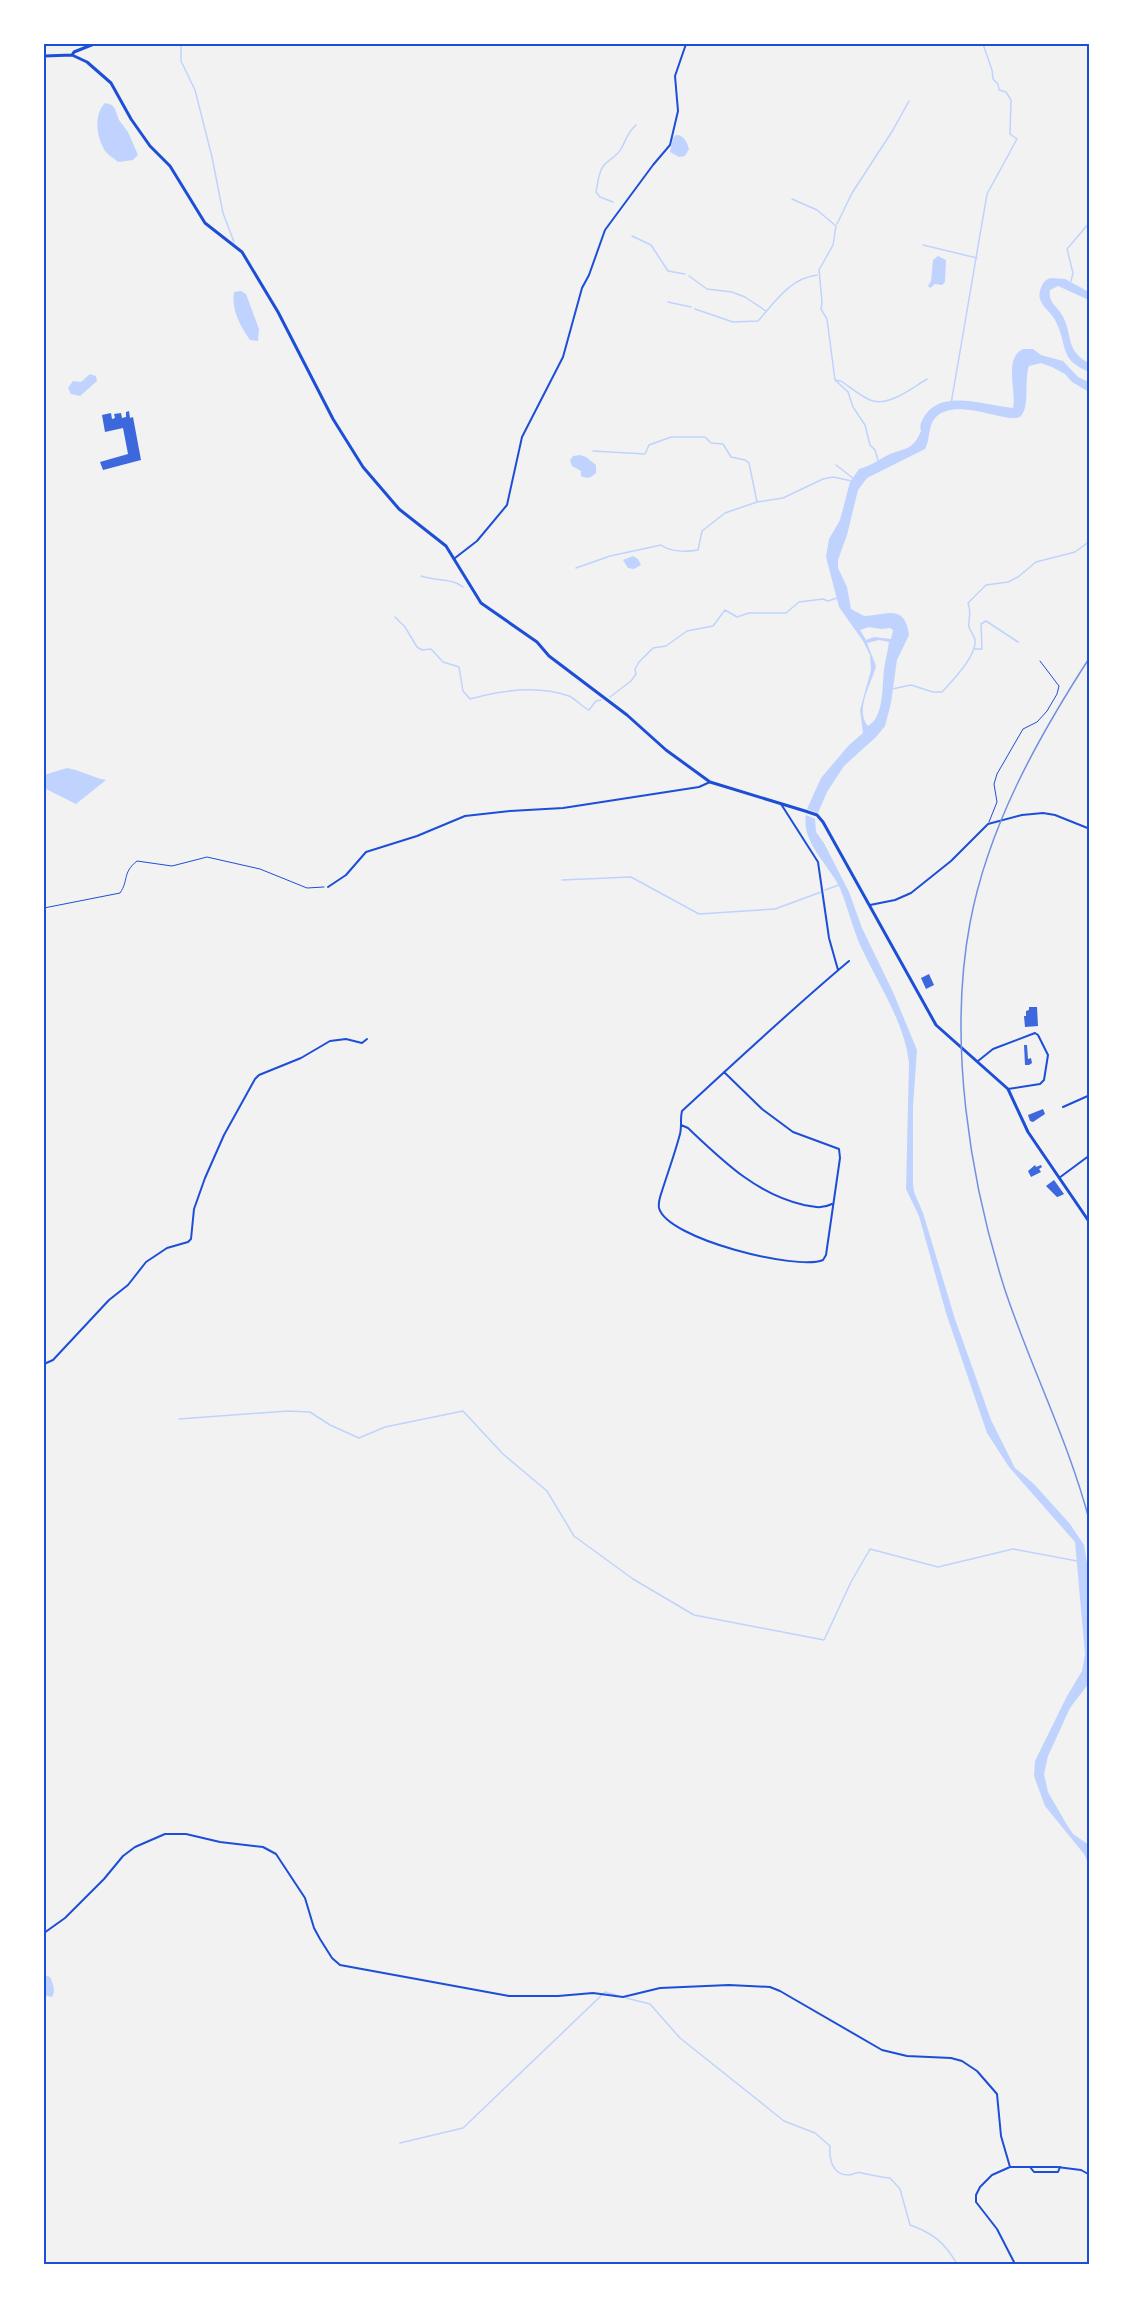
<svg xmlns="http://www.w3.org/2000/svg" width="1133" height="2308" font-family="Quicksand,sans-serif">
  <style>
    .water { fill: #bfd3fe; fill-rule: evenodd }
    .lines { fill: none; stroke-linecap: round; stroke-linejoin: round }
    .stream { stroke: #bfd3fe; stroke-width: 1.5 }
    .building { fill: #3d67dc }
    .path { stroke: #1d4ed8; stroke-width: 1 }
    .service { stroke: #1d4ed8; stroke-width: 1 }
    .minor { stroke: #1d4ed8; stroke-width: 2 }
    .tertiary { stroke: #1d4ed8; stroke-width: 3 }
    .rail { stroke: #7290e2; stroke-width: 1.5 }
    .neatline { fill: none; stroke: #1d4ed8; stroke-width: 2 }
  </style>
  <rect width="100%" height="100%" fill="#f2f2f2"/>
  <path class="water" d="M105 103 112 105 115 109 119 120 128 132 138 155 133 160 118 162C114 158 106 154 104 149 96 135 94 114 105 103Z
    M676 135C684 135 687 142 689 149L685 156 679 157 670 152 673 138Z
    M938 256 946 260 945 282 942 285 935 284 930 288 928 286 931 281 933 260Z
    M1051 278 1065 279 1089 292V300L1058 286 1050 290C1048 303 1056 305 1062 315 1073 334 1065 351 1089 363V372C1059 359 1068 348 1057 324 1052 310 1034 304 1041 288 1043 282 1045 280 1051 278Z
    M241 291 246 294 259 329 258 341 250 340C240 326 231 309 234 292Z
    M1023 349H1033L1041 355 1063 361 1078 377 1089 382V392L1072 382 1065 374 1052 367 1041 363 1029 366C1024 379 1030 407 1021 416 1010 426 956 395 935 418 928 426 930 440 925 449L867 478 858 490 847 535 838 560V568L847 587 851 609 864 616C884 616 905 602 909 635L897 660 891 703 885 726 876 737 844 766 827 792 818 813 807 809 821 778 849 745 863 733 860 710 871 670 870 655 863 641 839 607 826 557 829 539 840 520 850 482 859 469C873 465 878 460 890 454 906 448 913 450 921 431 919 424 922 420 926 414 944 389 987 406 1013 408 1017 392 1003 358 1023 349ZM869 627 881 629 890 628 893 630 891 639 874 637 866 640 860 630ZM879 640 889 642C888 651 885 660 884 670 882 687 884 717 868 726 854 710 872 683 876 666L867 643Z
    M90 374 96 376 97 381 80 396 71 394 68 388 73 381 81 382Z
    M580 455 586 457 596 465V473C591 478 587 479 581 476V471L572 466 570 460 573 456Z
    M633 556 638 559 641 565 634 569 628 568 623 560Z
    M67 768C81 770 93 778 106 780L76 804 44 788V775Z
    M806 815 815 819 816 832 824 843 849 892 862 928 893 992 917 1050 913 1106V1183L914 1192 923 1213 955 1319 991 1420 1015 1468 1034 1484 1070 1524 1084 1545 1090 1583 1089 1683 1070 1708 1048 1756 1044 1774 1048 1792 1067 1825 1073 1834 1089 1845V1865L1084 1854 1045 1806 1034 1776 1035 1761 1066 1698 1082 1671 1085 1654 1075 1542 1009 1467 987 1433 946 1313 919 1216 906 1189 909 1063C904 1019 875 980 858 940 851 923 847 905 840 888 829 865 801 842 806 815Z
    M44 1975 50 1977C53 1984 56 1990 52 1997L44 1995Z"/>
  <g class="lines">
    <path class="stream" d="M181 44V61L195 90 212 157 223 213 234 242
      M792 199 817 210 836 226 833 245 819 270 822 302 821 309 827 319 835 380 848 392 853 407 865 425 870 445 875 450 879 464
      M613 202 600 197 596 192C598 183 598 172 604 165 610 159 617 156 621 149 627 139 626 134 636 125
      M837 224 852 193 893 130 909 101
      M632 236 651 245 668 271 685 274
      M923 245 977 258
      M689 276 707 289 732 292 745 297 766 311
      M1071 281 1073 273 1067 249 1090 222
      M668 302 691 307
      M695 309 733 322 758 321C776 301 789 279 817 275
      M835 380 841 381C850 387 860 396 870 400 888 408 913 387 927 379
      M951 404 987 194 1017 139 1010 134 1011 100 1006 92 999 90 998 84 993 79 992 70 983 44
      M593 451 645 454 649 445 671 437H705L711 443 723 444 731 457 745 460 749 463 757 502
      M836 465 854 479
      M576 568 610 556 661 545C670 552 687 552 698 550L702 531 725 513 757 502 783 498 823 479 833 477 852 481
      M421 576C435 581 452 578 463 587
      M395 617 405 627 417 647 422 650 431 649 443 662 459 667 463 691 470 699C502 690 538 685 569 696 576 699 582 707 589 710L596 701 601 700
      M975 649H982L981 624 986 621 1018 642
      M892 689 911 685 933 692H942C952 681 977 656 975 640 974 635 970 631 969 627 968 618 972 613 968 603L986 585 1008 582 1018 577 1036 562 1075 552 1090 541
      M610 697 631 681 636 674 635 669 639 662 653 648 666 646 687 631 713 626 725 610 737 617 749 613H786L799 602 823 599 828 601 837 598
      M562 880 631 877 699 914 775 909 821 892
      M825 890 839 885
      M179 1419 288 1411 310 1412 330 1425 359 1438 385 1427 463 1411 503 1454 547 1491 574 1536 633 1579 694 1615 824 1640 851 1582 870 1549 938 1567 1013 1549 1077 1561
      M626 1998 650 2004 680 2038 764 2105 784 2121 815 2133 830 2146C829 2158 832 2175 848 2175 853 2175 857 2171 862 2173 871 2175 879 2177 890 2178L900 2189 910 2225C933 2233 945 2243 957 2264
      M400 2143 463 2128 605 1992 616 1995"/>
  </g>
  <path class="building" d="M129 411 130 418 133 417 141 460 103 470 100 462 128 454 123 428 105 432 102 415 111 413 112 419 115 418 114 414 121 413 122 418 126 417V412Z
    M929 974 934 985 926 989 921 978Z
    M1029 1007H1037L1038 1026 1025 1027 1024 1016H1026V1011L1029 1010Z
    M1024 1045H1027L1028 1059 1031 1058 1032 1063 1029 1065H1025Z
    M1043 1109 1045 1114 1033 1122 1030 1121 1028 1115Z
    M1035 1165 1036 1167 1041 1165 1042 1167 1039 1169 1041 1172 1031 1177 1028 1171Z
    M1054 1180 1064 1194 1060 1196 1057 1197 1046 1186Z"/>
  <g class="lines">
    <path class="path" d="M44 908 120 893C129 880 122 873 137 861L172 866 207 857 260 869 307 888 324 887"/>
    <path class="service" d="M989 822 997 802 994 784 997 774 1023 729 1037 722 1047 711 1057 694 1059 686 1040 661"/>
    <path class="minor" d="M455 558 477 541 507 505 522 437 563 357 582 288 589 275 605 230 653 165 670 145 678 111 675 76 686 44
      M781 804 818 862 829 938 838 970
      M328 887 346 875 366 852 417 836 465 816 510 811 563 808 699 787 710 782
      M870 905 895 900 911 893 951 861 988 824 1022 815 1043 813 1055 815 1090 829
      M978 1061 993 1049 1035 1033 1038 1035 1048 1055 1044 1080 1040 1084 1008 1089
      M724 1072 762 1109 793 1132 839 1149 840 1158 826 1255 823 1260C798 1271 667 1239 659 1208 658 1202 660 1197 662 1191 668 1172 675 1153 680 1134 682 1126 680 1119 682 1111 737 1060 792 1009 849 961
      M1063 1107 1090 1095
      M681 1125 688 1128C723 1161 756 1194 804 1205 814 1207 822 1209 832 1204
      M1059 1178 1090 1155
      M44 1364 53 1360 109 1300 128 1285 146 1262 167 1248 188 1242 191 1239 194 1209 205 1178 224 1135 255 1079 259 1075 301 1058 330 1041 346 1039 362 1043 367 1039
      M44 1933 65 1918 104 1879 123 1856 135 1847 165 1834H186L220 1842 263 1847 276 1854 305 1898 314 1928 320 1939 332 1958 340 1965 509 1996H558L593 1993 623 1997 660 1988 729 1985 770 1987 780 1991 882 2050 907 2056 951 2058 962 2061 977 2071 997 2094 1001 2136 1010 2167
      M1030 2167 1034 2172H1058L1060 2167
      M1015 2264 997 2229 976 2202V2195L980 2187 992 2175 1010 2167H1057L1081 2170 1090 2175"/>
    <path class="tertiary" d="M72 55 74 52 94 44
      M44 56 72 55 87 62 111 83 131 119 150 146 170 166 205 223 242 252 278 312 333 419 363 467 399 509 446 546 481 603 537 642 549 656 627 715 666 750 710 782 805 811 817 815 823 822 936 1025 1008 1089 1028 1132 1090 1223"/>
    <path class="rail" d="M1090 657C1037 739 988 827 970 923 948 1040 969 1178 1005 1290 1031 1368 1069 1442 1090 1523"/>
  </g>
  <rect width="1133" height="2308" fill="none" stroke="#ffffff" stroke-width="90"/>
  <rect x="45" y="45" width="1043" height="2218" class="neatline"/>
</svg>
